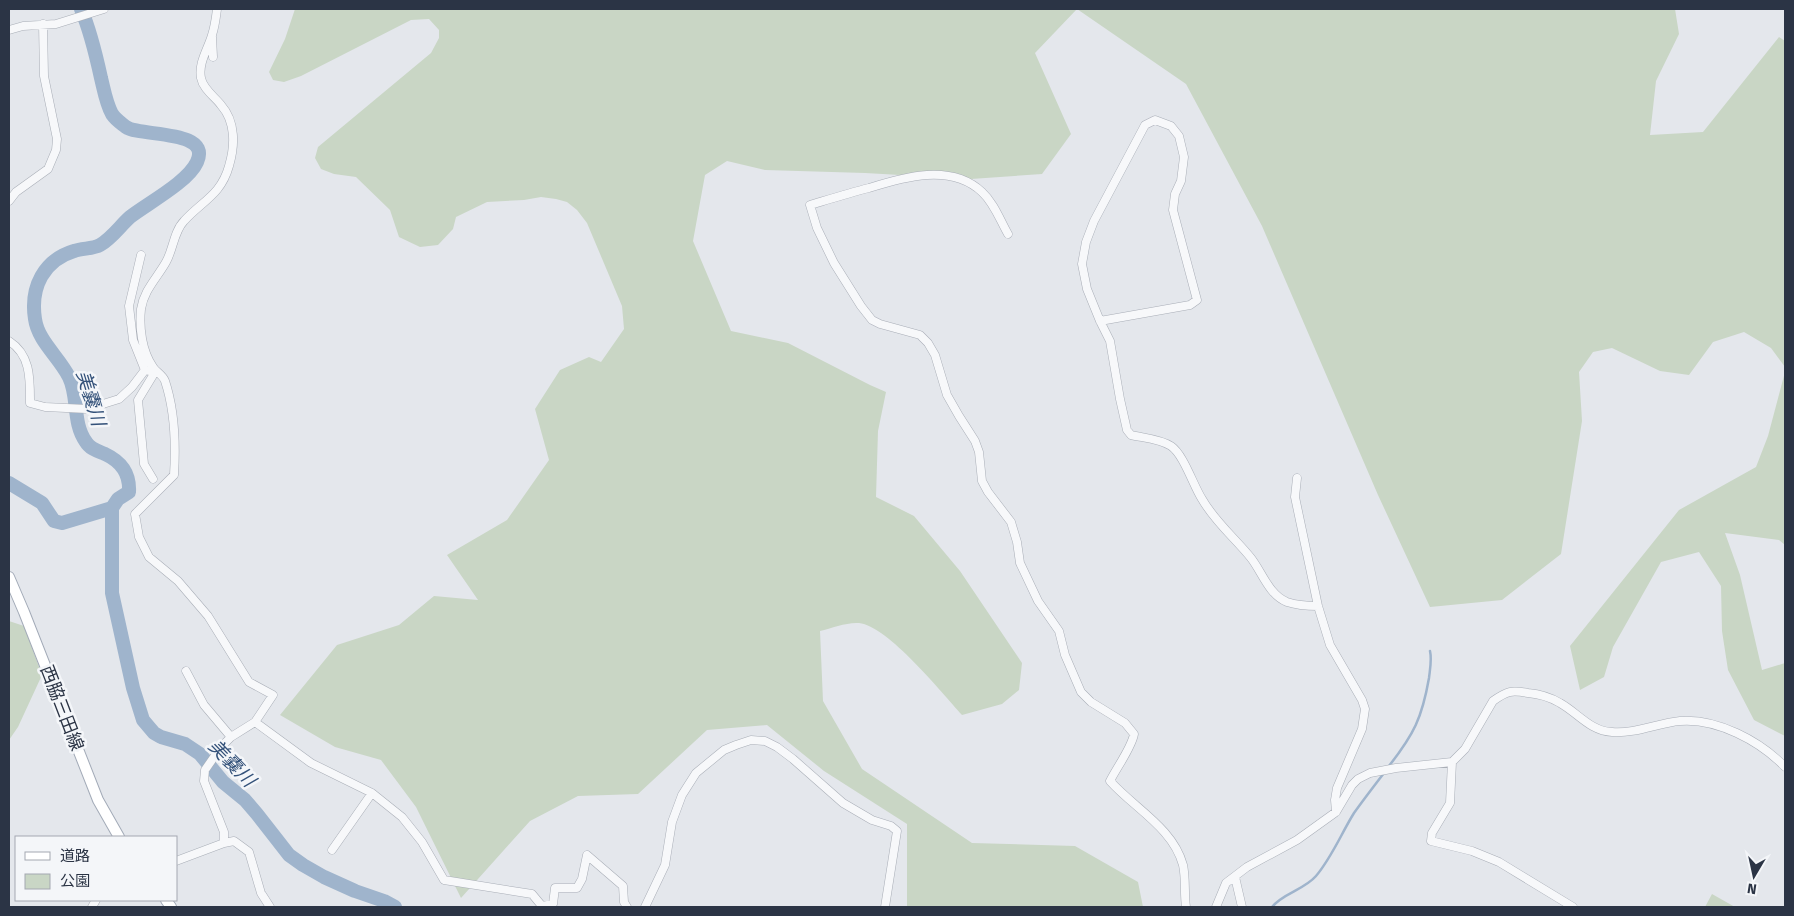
<svg xmlns="http://www.w3.org/2000/svg" width="1794" height="916" font-family="'Fira Sans','Noto Sans JP',sans-serif">
  <style>
    .green { fill: #c9d6c5 }
    .lines { fill: none; stroke-linecap: round; stroke-linejoin: round }
    .stream { stroke: #9fb4cc; stroke-width: 2.5 }
    .river { stroke: #9fb4cc; stroke-width: 14 }
    .minor-casing { stroke: #a9aeb7; stroke-width: 9 }
    .major-casing { stroke: #a3abb8; stroke-width: 12 }
    .minor { stroke: #f7f8fa; stroke-width: 8 }
    .major { stroke: #fff; stroke-width: 10 }
    .labels { text-anchor: middle; dominant-baseline: central; stroke-width: 5; stroke-linejoin: round; paint-order: stroke }
    .street-label { font-size: 18px; fill: #2b3445; stroke: #f4f6f9 }
    .water-label { font-size: 19px; font-style: italic; fill: #34527a; stroke: #f4f6f9 }
  </style>
  <rect width="100%" height="100%" fill="#e4e7ec"/>
  <path class="green" d="M295 9H1077L1035 53 1071 134 1042 174 971 179 865 173 765 170 727 161 705 175 693 241 731 331 788 343 870 385 886 392 878 431 876 497 914 516 960 571 1022 663 1019 690 1002 704 962 715C942 693 888 626 859 623 847 622 832 628 820 631L823 701 862 769 972 843 1075 846 1138 882 1143 907H907V824L824 771 767 725 707 730 638 794 578 796 530 821 461 898 416 807 381 760 335 747 280 715 337 645 399 625 434 596 478 600 447 555 507 520 549 460 535 409 560 370 589 357 601 362 624 329 622 306 587 223 577 210 567 202 556 199 541 197 524 200 487 202 456 217 453 229 438 245 420 247 399 237 390 210 356 177 334 174 321 169 315 158 318 147 431 53 439 38V30L429 19 411 20 301 76 284 82 273 80 269 72 285 39Z
    M1077 9H1675L1679 34 1656 81 1650 135 1703 132 1779 37 1785 41V367L1771 348 1744 332 1713 342 1689 375 1660 371 1612 348 1593 352 1579 372 1582 421 1561 554 1502 600 1430 607 1378 495 1262 226 1186 84Z
    M1785 372V545L1779 540 1725 533 1740 575 1762 670 1785 663V736L1754 720 1728 670 1722 631 1721 586 1699 552 1661 562 1613 647 1604 677 1580 690 1570 646 1679 510 1756 467 1768 436Z
    M9 621 24 626 42 675 18 727 9 740Z
    M1712 894 1735 907H1705Z"/>
  <g class="lines">
    <path class="stream" d="M1389 766C1414 734 1422 718 1429 678 1430 669 1432 660 1430 651
      M1272 907C1283 893 1304 890 1316 876 1332 857 1341 834 1354 813 1364 799 1374 786 1384 773"/>
    <path class="river" d="M81 9C90 30 96 55 101 78 104 90 106 103 112 114 116 120 121 123 126 127 140 137 212 129 197 162 188 182 148 203 130 217 120 226 112 238 100 245 93 249 83 248 74 251 44 260 30 287 35 319 38 341 59 357 69 377 79 397 72 423 86 442 90 449 98 451 105 454 122 462 130 474 129 492L118 499 112 508V593L133 688 143 720 154 733 161 737 185 744 200 754 223 782 245 800 257 814 289 855 303 865 324 877 355 891 384 901 395 907
      M9 483 42 503 54 521 62 523 112 508"/>
    <g class="minor-casing">
      <path id="minor" d="M9 30 23 26 56 24 104 9
        M212 37 213 57
        M9 201 16 192 48 169 56 150 57 139 44 76 43 24
        M1008 234C1000 220 994 203 982 192 951 163 904 177 869 188 849 193 830 199 810 205L817 228 834 263 861 306 872 320 880 324 920 335 928 343 935 355 947 395 959 416 975 441 979 452 982 481 988 492 1011 522 1017 542 1020 563 1038 601 1059 631 1065 655 1081 692 1091 702 1125 723 1134 734C1132 747 1117 767 1110 781 1134 808 1173 828 1183 865 1186 878 1184 894 1186 907
        M141 255 129 306 133 340 145 370
        M1100 321 1190 305 1197 300 1173 210 1175 194 1181 181 1184 157 1179 136 1171 126 1155 120 1145 125 1094 221 1086 242 1082 264 1087 289 1100 321 1110 341 1120 399 1127 430 1131 435C1144 438 1160 439 1171 446 1184 455 1193 485 1202 499 1215 522 1235 538 1251 558 1262 572 1269 595 1287 602 1296 605 1309 606 1318 606
        M9 341C31 355 30 379 30 403L45 407 87 409 119 399 132 387 145 370 155 372
        M1297 478 1295 497 1318 606 1330 645 1362 700 1365 709 1362 729 1337 788 1335 800 1336 812
        M153 479 144 464 138 400 155 372
        M186 671 204 705 231 737
        M255 722 311 763 372 793 402 817 422 842 444 880 532 894 542 906 553 904 555 888H577L582 879 587 855 623 886 624 902 627 907
        M1452 762 1450 803 1432 833 1431 841 1472 851 1499 862 1573 907
        M224 843 234 841 249 852 261 893 270 907
        M332 850 372 793
        M176 861 224 843V832L204 781 205 770 221 747 231 737 255 722 273 695 249 682 208 616 178 581 149 557 139 537 135 514 174 475C176 443 175 411 165 381 163 375 156 372 153 367 142 351 139 328 141 309 144 290 157 278 166 262 173 250 174 231 184 221 202 201 221 195 229 166 235 146 236 122 221 105 215 97 203 89 201 78 198 63 208 49 212 35 215 26 216 17 217 9
        M1235 877 1242 907
        M92 907 96 900
        M645 907 665 865 672 822 682 795 696 773 724 750 736 745 751 740 765 741 777 747 793 759 843 803 872 820 891 826 897 831 885 907
        M1216 907 1226 883 1247 867 1297 840 1336 812 1352 785 1358 779 1370 773 1396 768 1452 762 1465 749 1493 701C1507 691 1511 690 1528 693 1539 694 1550 697 1560 703 1578 713 1590 731 1612 732 1635 734 1658 723 1680 721 1717 718 1760 741 1785 767"/>
    </g>
    <g class="major-casing">
      <path id="major" d="M9 577 24 612 98 800 119 837
        M166 900 171 907"/>
    </g>
    <use href="#minor" class="minor"/>
    <use href="#major" class="major"/>
  </g>
  <g class="labels">
    <g class="street-label">
      <text transform="translate(62 708) rotate(69)">西脇三田線</text>
    </g>
    <g class="water-label">
      <text transform="translate(91 398) rotate(73)">美嚢川</text>
      <text transform="translate(232 763) rotate(46)">美嚢川</text>
    </g>
  </g>
  <rect width="1794" height="916" fill="none" stroke="#2b3445" stroke-width="20"/>
  <rect x="15" y="836" width="162" height="65" fill="#f4f6f9" stroke="#a4a8b1"/>
  <rect x="25" y="852" width="25" height="8" fill="#ffffff" stroke="#a4a8b1"/>
  <text x="60" y="861" font-size="15" fill="#2b3445">道路</text>
  <rect x="25" y="874" width="25" height="15" fill="#c9d6c5" stroke="#a4a8b1"/>
  <text x="60" y="886" font-size="15" fill="#2b3445">公園</text>
  <g transform="translate(1754 876) rotate(189)" stroke="#f4f6f9" stroke-width="4" paint-order="stroke">
  <path d="M0-4L9 19L0 12L-9 19Z" fill="#2b3445"/>
  <text y="-8" font-size="14" font-weight="bold" text-anchor="middle" fill="#2b3445">N</text>
  </g>
</svg>
